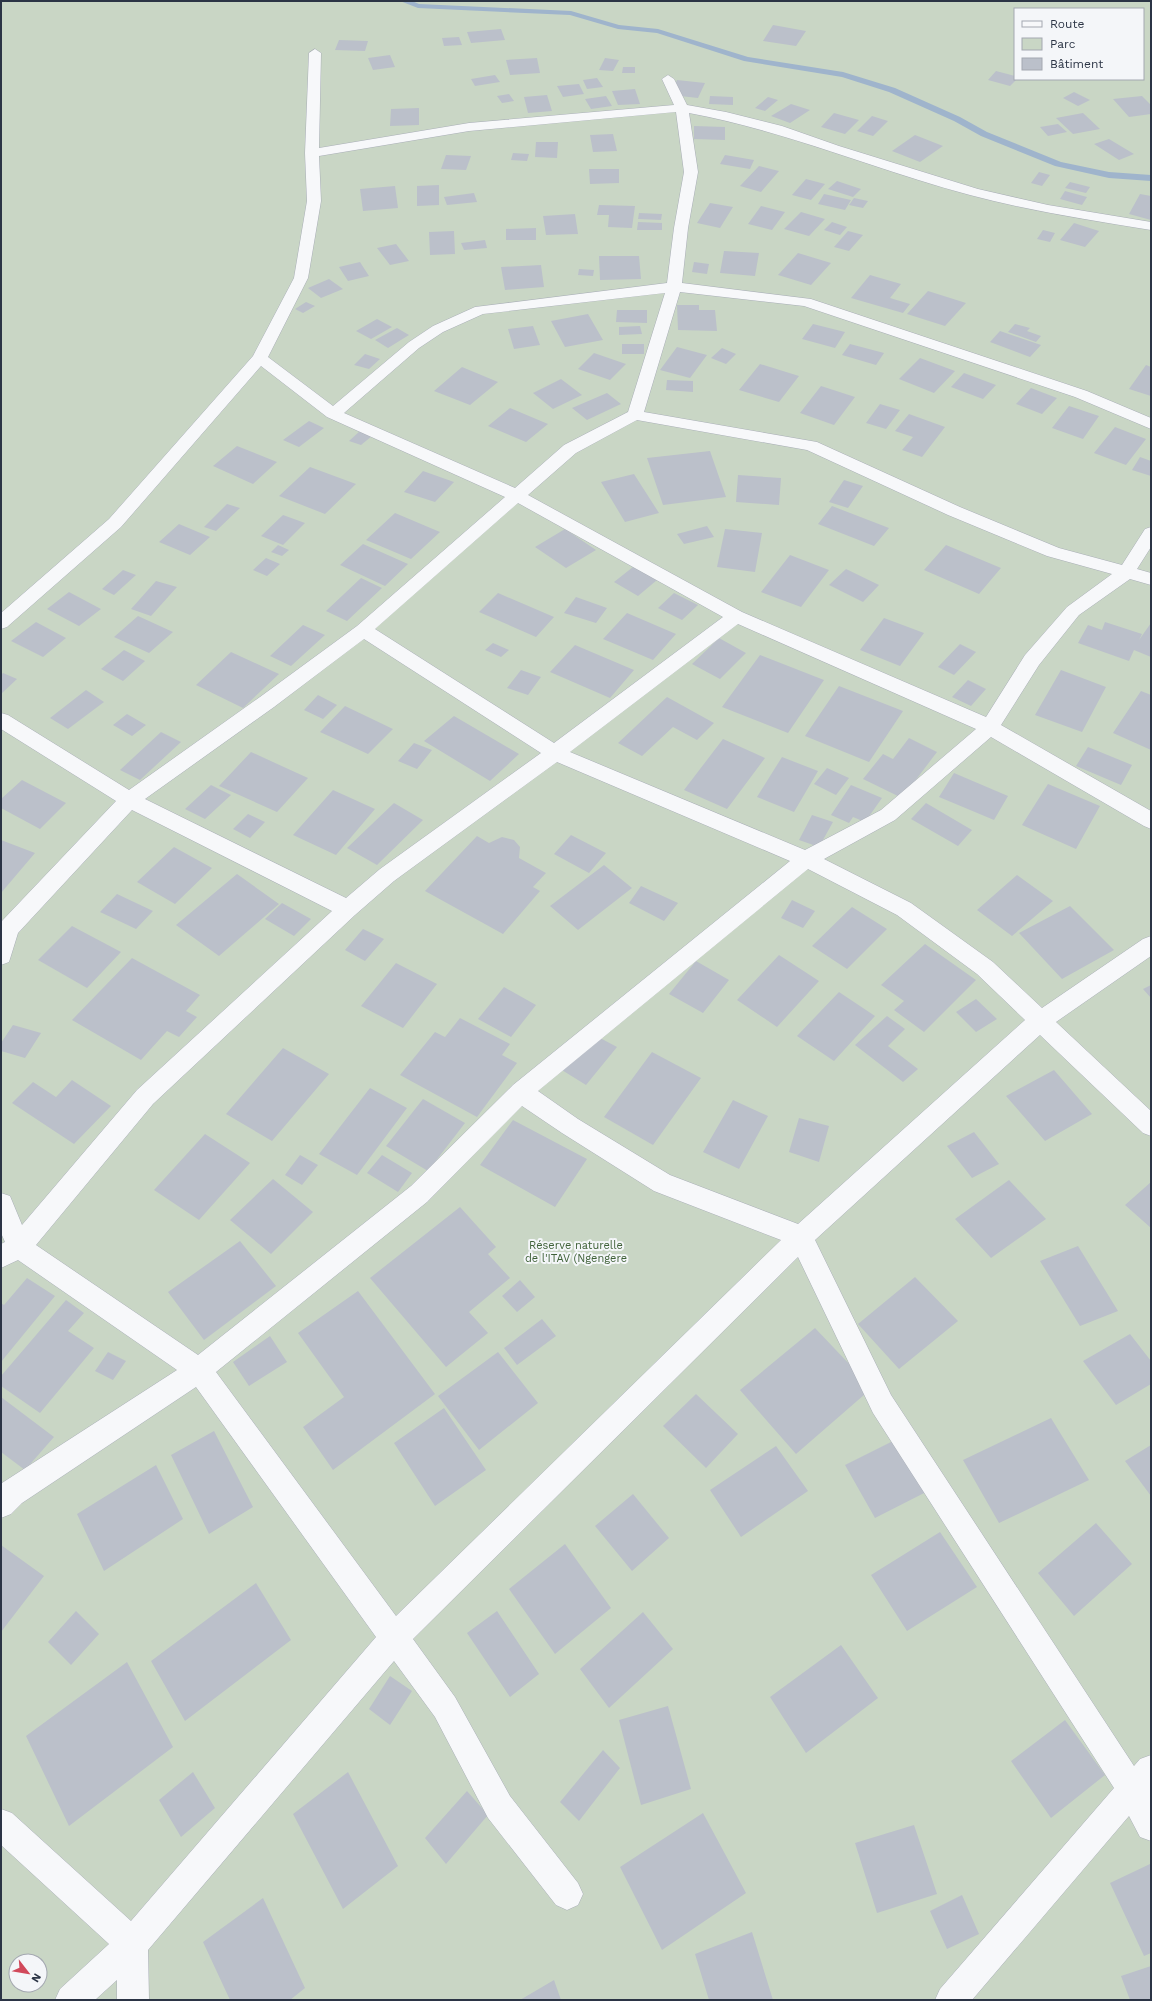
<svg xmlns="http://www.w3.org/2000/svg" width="1152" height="2001" font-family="'Work Sans',sans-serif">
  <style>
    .green { fill: #c9d6c5; fill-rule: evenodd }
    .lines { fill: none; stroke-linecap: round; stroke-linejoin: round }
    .stream { fill: #9fb4cc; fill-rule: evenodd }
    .building { fill: #bbc0ca }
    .minor-casing { stroke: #a9aeb7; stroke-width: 1 }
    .minor { fill: #f7f8fa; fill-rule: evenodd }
    .labels { text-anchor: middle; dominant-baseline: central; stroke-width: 4; stroke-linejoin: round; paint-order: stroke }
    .park-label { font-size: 11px; fill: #3f6138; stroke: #f4f6f9 }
  </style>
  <rect width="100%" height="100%" fill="#e4e7ec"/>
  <path class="green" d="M1 1H1151V2000H1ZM1015 9H1143V79H1015ZM16 1961H40V1985H16Z"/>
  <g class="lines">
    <path class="stream" d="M400 1H412L419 4 571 11 619 25 658 29 748 57 843 72 895 88 960 117 987 132 1061 162 1109 172 1151 175V181L1109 178 1055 166 981 136 954 121 889 92 842 77 744 61 657 33 618 29 570 15 418 8Z"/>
  </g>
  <path class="building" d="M773 25 806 31 796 46 763 41Z
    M501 29 505 40 471 43 467 32Z
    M459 37 462 45 444 46 442 38Z
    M339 40 368 41 365 51 335 50Z
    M390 55 395 67 373 70 368 58Z
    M537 58 540 73 510 75 506 60Z
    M605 58 619 60 613 71 599 70Z
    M623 67H635V73H622Z
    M996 71 1015 76V79H1017L1010 86 988 80Z
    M495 75 500 82 475 86 471 79Z
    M597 78 603 87 587 89 583 80Z
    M677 80 705 83 698 98 671 95Z
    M579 84 584 94 563 97 557 86Z
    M635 89 640 104 618 105 612 91Z
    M1074 92 1090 100 1078 106 1063 98Z
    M509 94 514 101 502 103 497 96Z
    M547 95 552 111 528 113 524 97Z
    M606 96 612 106 591 109 585 99Z
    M710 96 733 97V105L709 104Z
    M1142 96 1151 105V114L1129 117 1113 99Z
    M768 97 778 100 765 111 755 108Z
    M791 104 810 110 790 123 771 116Z
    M419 108V125L390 126 391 109Z
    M834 113 859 120 845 134 821 127Z
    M1083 113 1100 129 1073 134 1056 118Z
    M872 116 888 121 873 136 857 131Z
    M1058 124 1067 132 1048 136 1040 127Z
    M694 126 725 127V140L694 139Z
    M613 134 617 151 593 152 590 135Z
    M915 135 943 146 920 162 892 151Z
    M1109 139 1134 154 1119 160 1094 144Z
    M536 142H558L557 158 535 157Z
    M513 153 529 154 527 161 511 160Z
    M446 155 471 156 466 170 441 169Z
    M725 155 754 160 750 169 720 164Z
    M759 166 779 171 761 192 740 186Z
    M589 169H619V183L590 184Z
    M1039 172 1050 175 1042 186 1031 183Z
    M806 179 825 184 811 200 792 195Z
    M837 181 861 189 853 197 828 189Z
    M1070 182 1090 187 1086 193 1065 188Z
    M439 185V205L417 206V186Z
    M395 186 398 208 363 211 360 189Z
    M1065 191 1087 197 1082 205 1060 199Z
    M474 193 477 202 447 205 444 197Z
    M824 194 851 200 845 210 818 204Z
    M1140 194 1151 196V220L1129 214Z
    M854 198 868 201 863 208 849 205Z
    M710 203 733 207 720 228 697 223Z
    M599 205 635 206 632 228 608 227 609 215H597Z
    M761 206 785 212 772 230 748 224Z
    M801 212 825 219 809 236 784 229Z
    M639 213 662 214 661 220 638 219Z
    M575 214 578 234 546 235 543 216Z
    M638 222 662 223V230H637Z
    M832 222 847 227 840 235 824 230Z
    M1074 223 1099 231 1085 247 1060 240Z
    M536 228V240H506V229Z
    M1043 230 1055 233 1050 242 1037 239Z
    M454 231 455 254 430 255 429 232Z
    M848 231 863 235 849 251 834 247Z
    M485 240 487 248 464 250 461 243Z
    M396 244 409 261 390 265 377 248Z
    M724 251 759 253 755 276 720 273Z
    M798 253 831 263 811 285 778 275Z
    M599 256H639L641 279 600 280Z
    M360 262 369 276 348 281 339 267Z
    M694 262 709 264 707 274 692 272Z
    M541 265 544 287 505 290 501 267Z
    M579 269 594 270 593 276 578 275Z
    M870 275 901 284 890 298 910 304 903 313 851 298Z
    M329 279 343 289 321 298 308 288Z
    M928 291 966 303 945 326 907 314Z
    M306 302 315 306 303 313 295 309Z
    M677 305H699V310H715L717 331 678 330Z
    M617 310H647V323L616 322Z
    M588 314 603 340 565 347 551 321Z
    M377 319 392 327 371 339 356 331Z
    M813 324 845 332 835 348 802 339Z
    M1015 324 1030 328 1027 331 1041 336 1036 342 1008 332Z
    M533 326 540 345 514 349 508 329Z
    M640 326 642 334 619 335V327Z
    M397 328 409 335 388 348 375 340Z
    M1000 331 1041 345 1030 357 990 342Z
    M622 344H644V354H622Z
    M850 344 884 353 876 365 842 355Z
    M677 347 707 355 690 378 660 370Z
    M722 348 736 354 726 364 711 358Z
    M594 353 626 364 610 380 578 369Z
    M365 354 380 359 369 369 354 365Z
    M920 358 955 371 934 393 899 379Z
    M760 364 799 376 779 402 739 390Z
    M1146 365 1151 367V396L1129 389Z
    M462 367 498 382 470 405 434 391Z
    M964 373 996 385 983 399 951 387Z
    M561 379 582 395 553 409 533 393Z
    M667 380 693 381V392L666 390Z
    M821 386 855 397 834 425 800 413Z
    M1031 388 1057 398 1042 414 1016 404Z
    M607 393 621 404 587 420 572 408Z
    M880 404 900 410 886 429 866 423Z
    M1069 406 1099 416 1083 439 1052 428Z
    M510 408 548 424 526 442 488 426Z
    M909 414 945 427 922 457 902 450 913 437 895 431Z
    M309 421 324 428 299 447 283 440Z
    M1115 427 1146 439 1126 465 1094 453Z
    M360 431 372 436 361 445 349 441Z
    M237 446 277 462 253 484 213 466Z
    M710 451 726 497 663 505 647 458Z
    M1140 457 1151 461V476L1132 470Z
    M310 467 356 484 325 514 279 496Z
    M423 471 454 482 435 502 404 492Z
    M634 474 659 513 625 522 601 482Z
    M738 475 781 478 779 505 736 502Z
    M844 480 863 486 848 508 829 502Z
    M227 504 240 508 216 531 204 527Z
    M832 506 889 528 874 546 818 524Z
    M395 513 440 532 411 559 366 540Z
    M283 515 305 523 283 545 261 536Z
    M179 524 210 537 190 555 159 542Z
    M707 526 714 537 684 544 677 534Z
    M565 529 596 550 566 568 535 547Z
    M725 529 762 533 755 572 717 567Z
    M363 544 408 564 385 586 340 565Z
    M278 545 289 550 282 556 271 552Z
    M946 545 1001 568 979 594 924 570Z
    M790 555 829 570 801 607 761 592Z
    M266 558 280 564 267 576 253 570Z
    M633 567 657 580 638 596 614 582Z
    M846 569 879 585 863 602 829 585Z
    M123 570 136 575 114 595 102 589Z
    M361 578 382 588 347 621 326 611Z
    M156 581 177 587 151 616 131 609Z
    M69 592 101 609 79 626 47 609Z
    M498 593 554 617 536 637 479 612Z
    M674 593 698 605 682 620 658 608Z
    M576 597 607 608 596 623 564 613Z
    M627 613 676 634 653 660 603 639Z
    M138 616 173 632 149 653 114 637Z
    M884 618 924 633 900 666 860 650Z
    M36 622 66 638 43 657 11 641Z
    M1105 622 1142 634 1139 640 1151 623V657L1134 650 1129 661 1078 643 1088 625 1102 630Z
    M303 625 325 635 291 666 270 656Z
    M719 638 746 653 720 679 692 664Z
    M493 643 509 650 501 657 485 650Z
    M960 644 976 652 954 675 938 667Z
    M575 645 634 670 610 698 550 672Z
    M124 650 145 661 123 681 101 669Z
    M231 652 279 674 243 708 196 685Z
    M760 655 824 680 788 733 722 707Z
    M521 670 541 677 528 695 507 688Z
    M1061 670 1106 687 1082 732 1035 715Z
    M3 673 17 679 1 694V675Z
    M968 680 986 689 971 706 952 697Z
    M839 686 903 711 869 762 805 736Z
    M86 690 104 702 68 729 50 718Z
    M1141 691 1151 695V750L1113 733Z
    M318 695 337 705 323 719 304 710Z
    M667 697 714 723 697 740 673 727 642 756 618 743Z
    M345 706 393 729 368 754 320 732Z
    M127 714 146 725 132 736 113 725Z
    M454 716 519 754 490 781 424 741Z
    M161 732 181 742 140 780 120 770Z
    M909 738 937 752 902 798 863 779 883 754 893 759Z
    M723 739 765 758 727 809 684 790Z
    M414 743 432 750 417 769 398 761Z
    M1088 747 1132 765 1121 785 1076 766Z
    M251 752 308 778 277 812 219 786Z
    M782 757 818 771 794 812 757 797Z
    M827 768 849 778 836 795 814 784Z
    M954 773 1008 796 994 820 939 797Z
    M22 780 66 803 40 829 1 808V799Z
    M1048 784 1100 806 1076 849 1022 825Z
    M211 785 231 795 205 819 185 809Z
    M851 785 882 798 865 822 853 817 849 823 831 815Z
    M333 790 375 809 336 855 293 835Z
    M394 803 423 820 377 865 347 848Z
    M926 803 972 830 958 846 911 819Z
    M248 814 265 822 250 838 233 829Z
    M812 815 833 822 819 847 799 840Z
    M571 835 606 853 589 873 554 854Z
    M477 836 489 843 502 837 514 840 520 847 519 858 546 873 533 887 540 891 503 934 425 891Z
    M1 840 35 853 1 893Z
    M174 847 212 868 175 904 137 882Z
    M604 865 632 888 578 930 550 906Z
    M237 874 279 904 219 956 176 925Z
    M1017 875 1053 901 1012 936 977 910Z
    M641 886 678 903 664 921 629 903Z
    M117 894 153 911 136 929 100 912Z
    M792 900 815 911 803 928 781 918Z
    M282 903 311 919 294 936 265 919Z
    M1070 906 1114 950 1062 979 1019 933Z
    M852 907 887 929 847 969 812 946Z
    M72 926 121 952 87 988 38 960Z
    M363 929 384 939 365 961 345 950Z
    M925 944 976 980 924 1032 894 1010 904 1001 881 985Z
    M779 955 819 981 777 1027 737 1000Z
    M132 958 200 995 186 1011 197 1017 179 1037 167 1031 141 1060 72 1020Z
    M696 961 729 980 703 1013 669 994Z
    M396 963 437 984 403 1028 361 1006Z
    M1151 985V998L1143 989Z
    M504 987 536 1005 511 1037 478 1019Z
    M839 992 875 1016 834 1061 797 1036Z
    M976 999 997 1019 976 1032 956 1012Z
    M887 1016 905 1029 888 1046 918 1069 903 1082 855 1045Z
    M460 1018 510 1044 502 1055 517 1063 477 1117 400 1075 435 1032 445 1037Z
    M13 1025 41 1033 25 1058 1 1051V1043Z
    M587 1031 617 1047 586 1085 557 1067Z
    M283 1048 329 1074 272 1141 226 1114Z
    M652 1052 701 1078 653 1145 604 1117Z
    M1054 1070 1092 1114 1045 1141 1006 1096Z
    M72 1080 111 1106 74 1144 12 1103 33 1082 56 1097Z
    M370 1088 407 1108 357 1175 319 1154Z
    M423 1099 465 1123 428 1171 386 1146Z
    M733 1100 768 1116 739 1169 703 1152Z
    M799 1118 829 1126 819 1162 789 1152Z
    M513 1120 587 1159 555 1207 480 1165Z
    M974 1132 999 1164 972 1178 947 1146Z
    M205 1134 250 1163 199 1220 154 1190Z
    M300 1155 318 1165 302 1185 285 1175Z
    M382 1155 412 1173 398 1192 367 1173Z
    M273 1179 313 1212 271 1254 230 1220Z
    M1009 1180 1046 1219 991 1258 955 1219Z
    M1151 1182V1228L1125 1205Z
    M460 1207 496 1247 488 1254 510 1278 469 1312 488 1333 446 1367 370 1278Z
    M240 1241 276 1286 204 1340 168 1292Z
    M1078 1246 1118 1311 1080 1326 1040 1261Z
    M915 1277 958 1321 899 1369 858 1324Z
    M27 1278 55 1296 1 1362V1303L4 1305Z
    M520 1280 535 1297 517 1312 502 1296Z
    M358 1291 435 1394 333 1470 303 1427 344 1397 298 1333Z
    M66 1300 84 1313 68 1331 94 1348 40 1413 1 1386V1376Z
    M542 1319 556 1336 517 1365 504 1348Z
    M815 1328 872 1388 796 1454 740 1390Z
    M1130 1334 1151 1361V1384L1116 1405 1083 1361Z
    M270 1336 287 1362 249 1386 233 1362Z
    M108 1352 126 1361 113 1380 95 1371Z
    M498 1352 538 1403 479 1450 438 1396Z
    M696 1394 738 1434 706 1468 663 1426Z
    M1 1397 54 1437 25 1470 1 1452Z
    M444 1408 486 1470 435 1506 394 1443Z
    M1051 1418 1089 1480 999 1523 963 1460Z
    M214 1431 253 1507 209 1534 171 1455Z
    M901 1437 932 1489 875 1518 845 1465Z
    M1151 1445V1496L1125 1461Z
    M776 1446 808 1491 741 1537 710 1490Z
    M156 1465 183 1519 104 1571 77 1514Z
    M633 1494 669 1538 632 1571 595 1526Z
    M1096 1523 1132 1564 1074 1616 1038 1573Z
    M940 1532 977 1587 907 1631 871 1575Z
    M565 1544 611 1608 555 1654 509 1589Z
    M1 1545 44 1576 1 1632Z
    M256 1583 291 1640 185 1721 151 1661Z
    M76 1611 99 1634 71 1665 48 1642Z
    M497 1611 539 1674 510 1697 467 1633Z
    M643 1612 673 1649 609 1708 580 1669Z
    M841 1645 878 1698 806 1753 770 1697Z
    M127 1662 173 1747 69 1826 26 1736Z
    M390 1676 412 1691 390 1725 369 1709Z
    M668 1706 691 1789 641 1805 619 1720Z
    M1065 1720 1105 1775 1051 1818 1011 1761Z
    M603 1750 620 1768 579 1821 560 1802Z
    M193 1772 215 1808 181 1837 159 1800Z
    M348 1772 398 1866 343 1909 293 1814Z
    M467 1791 488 1815 446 1864 425 1838Z
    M703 1813 746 1893 662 1950 620 1867Z
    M914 1825 937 1894 877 1913 855 1843Z
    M1150 1864 1151 1953 1144 1956 1110 1883Z
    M962 1895 979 1934 947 1949 930 1911Z
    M263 1898 305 1988 290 2000H230L203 1942Z
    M752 1932 773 2000H709L695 1954Z
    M1151 1966V2000H1130L1121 1976Z
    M554 1980 561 2000H520Z"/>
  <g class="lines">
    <g class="minor-casing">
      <path id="minor" d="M315 49 321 53 319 148 469 123 674 105 662 79 668 75 674 79 687 105 726 112 782 126 839 146 978 189 1048 205 1151 222V230C1090 220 1030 211 970 195 876 170 786 131 689 113L698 172 688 228 682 283 811 299 1087 391 1151 418V429L1075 397 804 306 680 292 644 412 817 442 960 507 1059 548 1122 565 1145 529 1151 527V547L1137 569 1151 573V585L1130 579 1079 615 1039 665 1001 725 1151 811V829L1144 826 991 737 895 820 824 859 911 903 993 962 1042 1008 1143 939 1151 936V956L1056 1022 1151 1111V1136L1143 1133 1040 1035 815 1240 891 1395 1134 1766 1140 1759 1151 1755V1841L1140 1837 1129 1816 972 2000H935L940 1989 1114 1788 873 1413 798 1257 413 1639 455 1697 510 1796 578 1883 583 1894 578 1905 567 1910 556 1905 488 1818 435 1717 394 1661 148 1950 149 2000H117V1980L95 2000H55L60 1989 109 1944 1 1845V1809L12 1813 131 1921 376 1637 196 1387 22 1503 11 1514 1 1518 2 1483 177 1370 18 1260 1 1268V1244L5 1242 1 1233V1193L10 1196 22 1225 137 1090 332 911 132 810 18 933 9 962 1 965V922L116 801 1 729V713L8 715 129 790 260 697 357 626 505 497 327 417 261 366 121 527 7 627 1 629V613L109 519 253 356 294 278 307 201 305 153 309 53ZM676 112 684 172 674 228 667 283 475 307 433 326 409 342 333 406 268 357 308 278 321 201 319 156 469 131ZM665 293 628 412 564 445 515 488 344 413 419 348 443 332 483 314ZM637 420 807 450 948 515 1047 556 1112 574 1067 607 1025 655 986 717 742 612 528 495 576 453ZM518 503 723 617 554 743 375 629ZM738 624 976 729 881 810 805 850 570 752ZM364 639 541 753 380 869 346 898 145 799 274 707ZM557 762 790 861 513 1085 411 1186 198 1355 36 1245 153 1104 355 915 394 881ZM808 869 897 915 977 974 1025 1020 798 1224 670 1175 578 1119 538 1091ZM522 1106 562 1133 654 1191 781 1240 396 1616 216 1372 427 1202Z"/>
    </g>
    <use href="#minor" class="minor"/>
  </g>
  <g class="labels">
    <g class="park-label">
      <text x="576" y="1245">Réserve naturelle<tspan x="576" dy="13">de l'ITAV (Ngengere</tspan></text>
    </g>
  </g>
  <rect width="1152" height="2001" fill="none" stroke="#2b3445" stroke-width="4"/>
  <rect x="1014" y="8" width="130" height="72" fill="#f4f6f9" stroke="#a4a8b1"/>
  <rect x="1022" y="21" width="20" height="6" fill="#f7f8fa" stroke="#a4a8b1"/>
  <text x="1050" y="28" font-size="12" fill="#2b3445">Route</text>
  <rect x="1022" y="38" width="20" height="12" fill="#c9d6c5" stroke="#a4a8b1"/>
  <text x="1050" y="48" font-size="12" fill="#2b3445">Parc</text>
  <rect x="1022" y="58" width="20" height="12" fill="#bbc0ca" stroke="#a4a8b1"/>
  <text x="1050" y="68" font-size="12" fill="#2b3445">Bâtiment</text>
  <g transform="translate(28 1973) rotate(121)"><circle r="19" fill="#f4f6f9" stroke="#a4a8b1"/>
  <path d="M0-3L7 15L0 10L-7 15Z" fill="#d1495b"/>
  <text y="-6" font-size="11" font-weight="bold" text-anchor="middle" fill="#2b3445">N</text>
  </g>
</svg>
